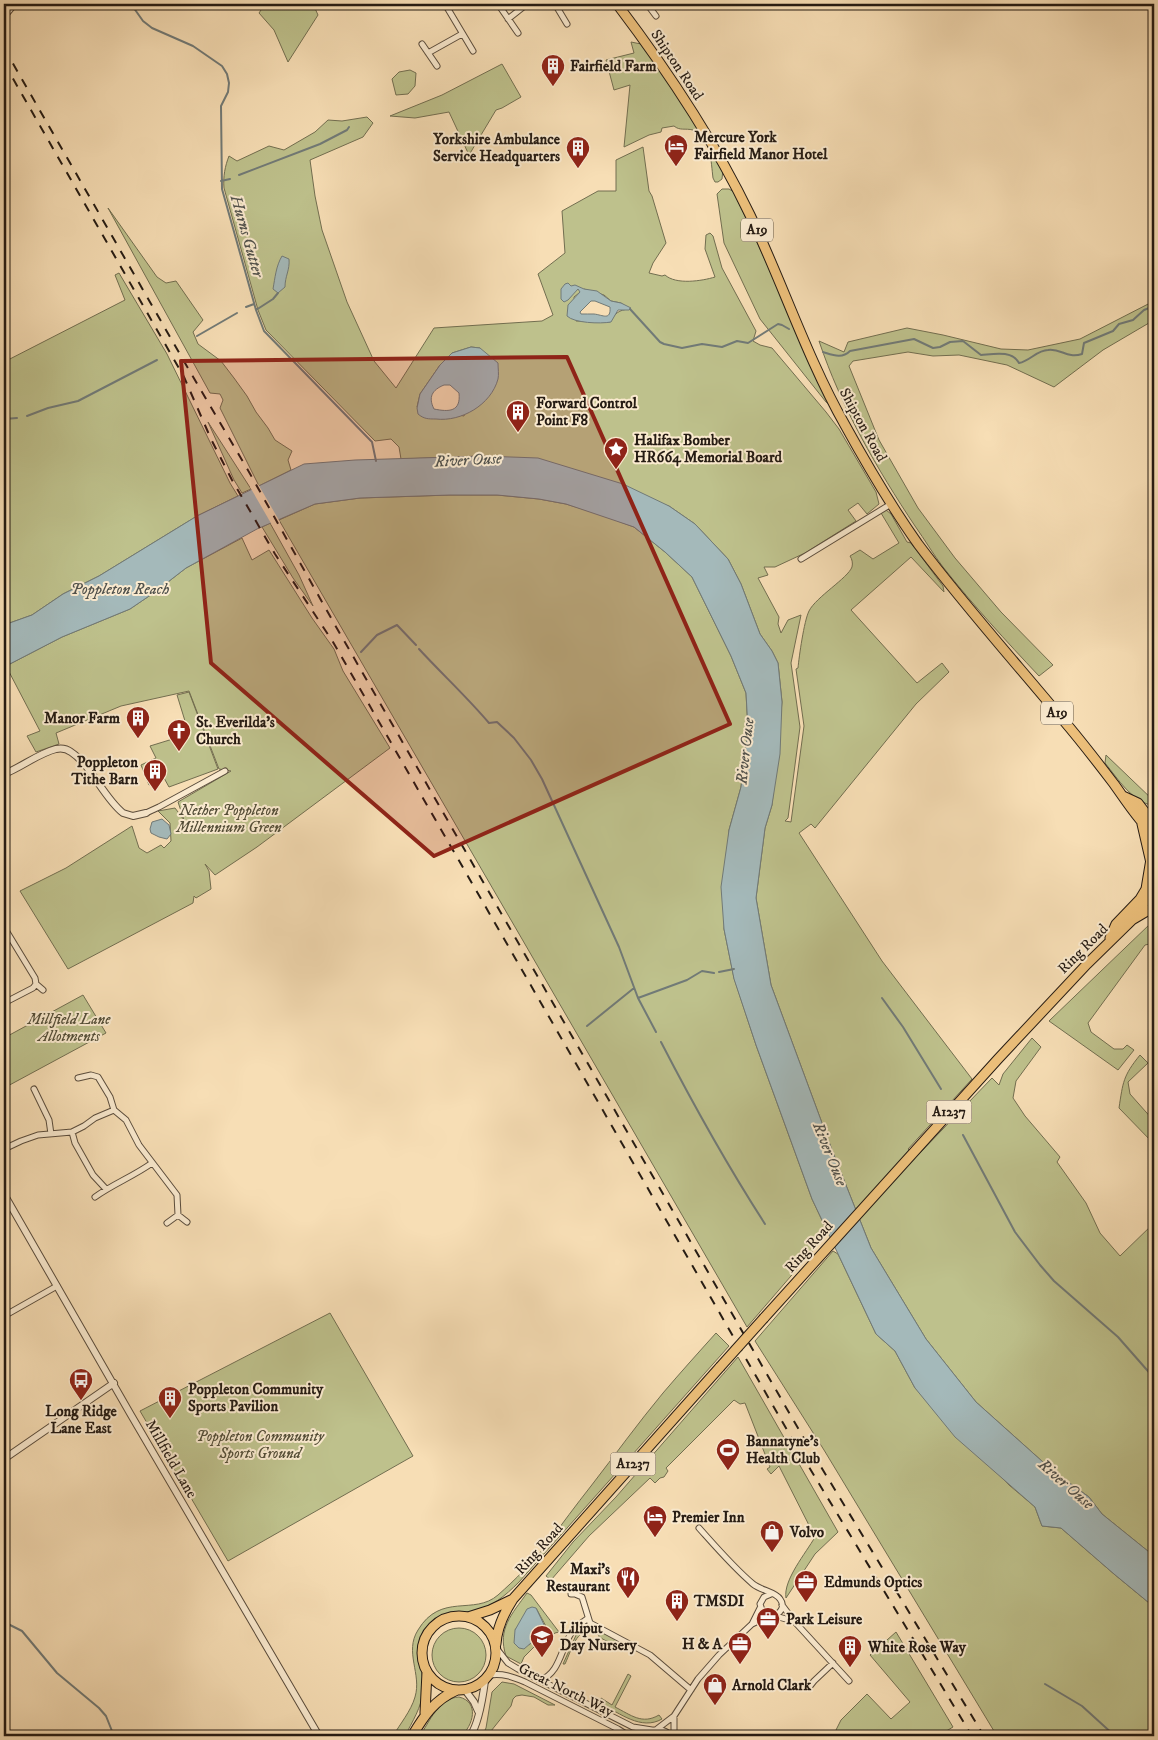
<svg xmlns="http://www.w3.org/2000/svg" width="1158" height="1740" font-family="'IM FELL DW Pica',serif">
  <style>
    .green { fill: #bec18c; stroke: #726e50; fill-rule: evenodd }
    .water { fill: #a4b9ba; stroke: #717a77; fill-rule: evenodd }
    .pier { fill: #f7deb5 }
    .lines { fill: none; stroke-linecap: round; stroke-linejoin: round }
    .stream { stroke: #717a77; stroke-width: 2 }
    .minor-casing { stroke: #5a4c3c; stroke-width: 7 }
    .tertiary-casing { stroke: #5a4c3c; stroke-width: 8 }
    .trunk-casing { stroke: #251b13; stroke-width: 11 }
    .minor { stroke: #faeacf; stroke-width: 5 }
    .tertiary { stroke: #faeacf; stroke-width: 6 }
    .trunk { stroke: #ecbf7a; stroke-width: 9 }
    .rail { stroke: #251b13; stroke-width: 2; stroke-dasharray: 9 9; stroke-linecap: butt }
    .trunk-bridge-casing { stroke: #251b13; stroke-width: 11; stroke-linecap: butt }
    .trunk-bridge { stroke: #ecbf7a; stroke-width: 9 }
    .marked { fill: #8f2418; fill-opacity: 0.2; stroke: #8f2418; stroke-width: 4; stroke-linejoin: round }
    .labels { text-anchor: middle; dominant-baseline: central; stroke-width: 4; stroke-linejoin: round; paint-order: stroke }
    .shield { fill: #faeacf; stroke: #65594b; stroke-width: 1 }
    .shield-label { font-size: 14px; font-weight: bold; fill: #251b13 }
    .street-label { font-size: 15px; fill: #251b13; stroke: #faeacf }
    .poi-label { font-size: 15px; font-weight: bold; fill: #251b13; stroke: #faeacf; text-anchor: start }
    .park-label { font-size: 15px; font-style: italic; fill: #534d37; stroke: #faeacf }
    .water-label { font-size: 16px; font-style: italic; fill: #51524d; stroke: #faeacf }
  </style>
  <rect width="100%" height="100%" fill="#f7deb5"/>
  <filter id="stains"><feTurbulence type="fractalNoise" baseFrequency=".004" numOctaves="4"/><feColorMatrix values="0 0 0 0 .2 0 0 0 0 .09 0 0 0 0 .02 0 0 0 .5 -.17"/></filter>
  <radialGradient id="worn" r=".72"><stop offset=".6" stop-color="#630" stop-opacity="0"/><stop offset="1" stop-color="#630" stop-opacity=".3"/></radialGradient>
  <path class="green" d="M265 4H313L318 15 288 62 274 30 259 13Z
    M631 42 641 44 667 80 710 147 723 169 722 179 718 182H715L713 178C711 163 711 134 693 130 685 128 680 131 674 126L662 128 661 132 649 135 624 147 630 85 614 90 606 60 634 53Z
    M502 64 521 97 502 108 496 110 469 155 449 112 415 118 390 116 442 95Z
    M410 70 416 73 415 86 408 94 396 95 392 79 399 72Z
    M367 117 373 123 363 137 310 160 315 196 322 230 347 302 374 361 396 388 434 328 542 321 553 315 538 274 565 253 562 211 598 191H616V160L643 147 649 191 652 196 666 243 653 263 649 273 662 276 665 275C676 285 702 281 715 277L705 249 706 235 710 233 713 236 722 268 756 331 753 341 760 345 772 348 826 412 839 429 876 492 879 504 867 514 858 503 848 510 856 521 805 553 775 567H764L768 575 758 578 779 617 778 624 781 633 788 620 801 615 791 663 800 727 788 818 785 821 791 822 804 726 796 669 798 668C799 657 804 621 809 611 816 597 848 578 852 567 853 563 852 559 850 556L860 550 873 559 899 543 881 513 886 510 891 514 907 542 911 543 943 586 944 592 911 557 851 610 917 683 942 663 949 672 916 704 815 828 811 824 799 833 882 961 972 1079 908 1149 917 1156 992 1078 999 1085 1003 1074 1032 1038 1041 1047 1016 1081 1013 1098 1025 1116 1060 1157 1057 1162 1086 1203 1100 1233 1120 1256 1154 1223V1556L1102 1514 1089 1497 1053 1471 976 1402 926 1339 871 1248 832 1150 771 985 756 898 765 828 772 805 782 702 778 663 772 651 760 634 741 584 728 559 695 524 669 506 483 456 401 459 399 447 391 439 375 441 266 330 258 310 224 188C223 177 225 166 229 156L237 161 269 146 284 150 315 132 328 120 342 121ZM584 289 604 295 611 301 621 303 629 309C619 310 615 313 610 322L576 321 574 297ZM471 347 480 348 464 416 417 407 420 394 440 365 452 353Z
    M722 189H729L734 192 832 406 826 402 760 319 724 243 717 194Z
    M108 208 157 277 166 283 176 281 203 320 193 332 198 344 221 361 234 378 247 396 256 412 268 428 275 440 292 451 288 460 291 470 259 486 220 408 223 400 220 394 210 393Z
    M119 273 167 354 230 483 238 496 197 516 99 576 63 594 32 615 4 625V362L125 300 115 275Z
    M1154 301V320L1103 350 1054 387 1007 365 959 355 933 356 908 352 853 361 849 366 879 440 918 508 955 558 1001 612 1053 665 1039 676C1006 641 973 605 943 567 933 554 925 540 915 526 877 469 841 407 819 341L844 352 848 342 907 328 943 335 1001 349 1028 350 1080 339Z
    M208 422 251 489 242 493 234 480Z
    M450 495H497L539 499 566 504 602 515 634 527 665 552 692 577 731 656 746 693 748 729 741 787 729 830 724 929 734 978 756 1045 812 1199 828 1233 747 1327 279 520 315 504 360 498Z
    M270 523 299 575 313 606 293 578 262 527Z
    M242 538 252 560 269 550 312 618 334 649 343 671 390 748 257 847 215 875 205 864 209 871 211 889 196 898 194 896 193 903 68 969 20 891 66 868 132 826 139 848 147 853 161 845 164 848 171 841 170 823 158 811 175 808 184 820 178 802 231 771 219 769 189 691 121 706 56 733 59 744 36 752 27 736 40 731 6 666 62 637 130 609 155 592 186 568Z
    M189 692 218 769 169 787 164 778 149 785 141 765 156 758 150 746 189 734 177 695Z
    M1106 755 1154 801V806C1131 801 1119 780 1105 763Z
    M1154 923V943L1145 945 1088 1023 1091 1032 1114 1049H1123L1127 1045 1134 1050 1118 1070 1049 1021 1150 924Z
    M83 995 106 1033 4 1088V1038Z
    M1140 1055 1148 1063 1128 1082 1130 1094 1154 1121 1149 1127 1154 1133V1144L1119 1108C1123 1082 1123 1076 1140 1055Z
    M833 1251 838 1254 876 1334 895 1351 915 1388 1009 1485 1035 1507 1042 1526 1061 1528 1114 1574 1154 1607V1736H997L824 1450 755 1341Z
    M330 1313 413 1456 228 1561 140 1411Z
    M716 1333 729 1346 519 1582C505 1596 491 1608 471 1612 456 1615 443 1613 431 1624 407 1645 425 1666 423 1690 422 1707 412 1722 405 1736H393C400 1724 411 1711 415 1697 422 1674 404 1652 418 1630 441 1592 474 1616 498 1595 515 1580 533 1562 548 1543 562 1524 576 1505 591 1486 615 1455 638 1423 663 1393 680 1373 698 1353 716 1333Z
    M738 1357 838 1532 815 1554 786 1598C783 1580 806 1553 815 1537L779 1466 771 1474 767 1469 770 1467 745 1403 740 1404 734 1400 666 1468 668 1471 664 1477 660 1478 655 1483 650 1478 589 1536 551 1580 546 1576 573 1542 616 1497Z
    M527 1593 531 1595 559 1632 555 1633 540 1644 538 1643 524 1657 521 1664 506 1656C497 1629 512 1614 527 1593ZM536 1608 548 1630 547 1635 538 1637 529 1645 515 1630 521 1622Z
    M588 1627 594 1628 627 1644 628 1647 621 1649 599 1637V1635C577 1623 573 1647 565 1664H563L577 1633Z
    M432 1655a27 27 0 1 1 54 0a27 27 0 1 1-54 0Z
    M896 1632 953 1727 938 1736H833L841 1720 867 1694 891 1719 910 1702 870 1655Z
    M628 1674 631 1676 615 1707C631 1715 642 1725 659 1715L662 1719C641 1731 620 1713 601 1704V1698L612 1705Z
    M502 1682 514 1684 555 1705H548L534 1697 522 1695 516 1696 513 1699 511 1706 487 1736H482L486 1728 492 1692Z
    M459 1697C480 1702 473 1726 461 1736H420C429 1722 439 1698 459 1697Z"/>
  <path class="water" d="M282 256 289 259C290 270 285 276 285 287L278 293 273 289C275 278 276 266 282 256Z
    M568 283 571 286 575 285 584 289 597 291 611 301 621 303 631 308 629 310H618L611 322C600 324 574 323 567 316L568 305 580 292 578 289 568 300 564 302 561 299V289L565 284ZM591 301H595L610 307C611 321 603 315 594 314 590 314 585 314 581 314L580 312Z
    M471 347 480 348 498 363C498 368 499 375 498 379 491 405 461 422 436 419 428 419 424 419 418 414L417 408 420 394 440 365 452 353ZM444 385H450L459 393C461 412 449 412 434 409 428 397 432 390 444 385Z
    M483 456 538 458 623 484 669 506 695 524 728 559 741 584 760 634 772 651 778 663 782 702 780 754 772 805 765 828 756 898 771 985 832 1150 871 1248 926 1339 976 1402 1053 1471 1089 1497 1102 1514 1154 1556V1607L1114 1574 1061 1528 1042 1526 1035 1507 955 1437 915 1388 895 1351 876 1334 812 1199 756 1045 734 979 724 929 721 887 729 830 741 787 748 729 746 693 731 656 692 577 665 552 634 527 566 504 539 499 497 495H450L360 498 315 504 257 529 186 568 155 592 130 609 62 637 4 667V625L32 615 63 594 99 576 197 516 304 464 355 460Z
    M162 819 169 825 171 834 167 839 159 837 151 833 150 829 152 822Z
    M532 1607 536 1608 548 1633 547 1635 538 1637 524 1649 519 1648 514 1643 515 1630 527 1609Z"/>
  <path class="pier" d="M258 484 280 522 272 525 250 487Z"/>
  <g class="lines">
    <path class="stream" d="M131 4 143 21 152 28 193 46 222 66 227 74 229 83 228 92 221 106 222 189 256 310 264 331 372 442 376 461
      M239 175 320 144 347 130 349 127
      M221 181 230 179
      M246 307 254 304
      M630 309 660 342 664 344 682 348 702 344 722 347 737 341 748 343 778 324 782 325 789 329
      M256 310 273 299 278 293
      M197 336 237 313
      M823 352C833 355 842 359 850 351L914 339 933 348 940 347 950 342 963 341 981 355C994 354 1012 350 1019 363 1030 361 1037 350 1048 350 1061 348 1067 359 1082 354L1084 343 1113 331 1119 324 1133 320 1144 310 1154 306
      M27 416 48 408 78 401 157 360
      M4 419 17 418
      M419 649C442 674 467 697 489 723L497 722 514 738 531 760 542 779 619 947 638 998 656 1032
      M361 652 377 635 397 625 416 645
      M719 972 734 969
      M638 998 687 980 702 971 714 973
      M882 998 903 1027 941 1089
      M587 1026 634 988
      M661 1042C693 1104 727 1165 765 1224
      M963 1135 1015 1232 1040 1265 1054 1281 1118 1337 1154 1378
      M4 1622 22 1631 57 1673 99 1708 106 1716 114 1736
      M1045 1684 1082 1706 1115 1736"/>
    <g class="minor-casing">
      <path id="minor" d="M445 4 473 51
        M498 4 518 33
        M555 4 567 24
        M647 4 656 16
        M4 17 15 4
        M508 19 527 4
        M422 44 437 66
        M428 53 462 34
        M801 559 891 504
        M146 813 159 807 225 771
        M4 930 7 932 35 978 36 984 33 988 4 1003
        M36 984 43 990
        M78 1078 91 1075 98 1077 110 1097 114 1110 126 1120 139 1145 177 1195 178 1215 167 1223
        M34 1089 49 1120 51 1134
        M72 1132 75 1143 93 1175 106 1189
        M4 1149 21 1141 38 1135 72 1132 84 1126 95 1118 114 1110
        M95 1197C113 1184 134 1176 152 1163
        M178 1215 187 1222
        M4 1316 57 1286
        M699 1528C716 1547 734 1568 753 1584 760 1590 776 1592 780 1599 786 1607 780 1614 772 1616L763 1613 760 1604 764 1597 771 1594
        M571 1594H575L582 1597 590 1623 650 1655 691 1690
        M782 1605 794 1621 849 1681
        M775 1616 793 1621
        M752 1624 760 1608
        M497 1649 508 1663 518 1669 633 1727 652 1730
        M490 1675C503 1673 513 1677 525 1682L618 1729 629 1736
        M540 1680C560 1674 561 1647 572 1632 576 1626 582 1623 587 1619
        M810 1686 814 1681 833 1663
        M657 1729 674 1716 698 1679 719 1655 752 1624 769 1616
        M645 1736C653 1727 664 1728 672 1736
        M674 1736V1716"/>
    </g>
    <g class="tertiary-casing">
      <path id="tertiary" d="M4 774C22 767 37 754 56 749 61 748 67 749 71 752 92 766 103 797 123 813L133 816 146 813
        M4 1194 131 1415 319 1736
        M4 1459 114 1383
        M465 1690 474 1702 478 1711
        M470 1736C479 1724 483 1696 485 1681"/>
    </g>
    <g class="trunk-casing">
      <path id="trunk" d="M617 4C667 70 714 140 750 215 783 284 807 358 845 425 867 465 891 506 918 544 964 605 1015 662 1064 721 1082 742 1098 763 1114 784 1127 802 1138 820 1154 835
        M1123 796 1138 803 1154 824
        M1142 824 1151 863
        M1132 920 1154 907
        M1110 938 1116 924 1140 899 1146 889 1151 859
        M764 1318 998 1059 1087 964 1132 920 1154 889
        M422 1653a37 37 0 1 1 74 0a37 37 0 1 1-74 0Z
        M468 1617 490 1610 513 1599
        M496 1644C497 1627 504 1613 513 1599L720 1367
        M425 1713 427 1672
        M412 1736C424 1716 434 1700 457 1690"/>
    </g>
    <use href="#minor" class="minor"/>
    <use href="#tertiary" class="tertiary"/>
    <use href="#trunk" class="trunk"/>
    <path class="rail" d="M4 48 185 363 249 472 335 625 806 1442 984 1736
      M4 63 184 377 211 439 232 480 275 554 333 642 798 1449 972 1736"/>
    <g class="trunk-bridge-casing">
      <path id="trunk-bridge" d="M720 1367 764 1318"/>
    </g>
    <use href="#trunk-bridge" class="trunk-bridge"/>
  </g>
  <path class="marked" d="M567 357 730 724 434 856 211 663 181 361Z"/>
  <defs>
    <g id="building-pin" transform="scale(1.25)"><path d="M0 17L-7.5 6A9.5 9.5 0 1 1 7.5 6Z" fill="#8f2418" stroke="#faeacf"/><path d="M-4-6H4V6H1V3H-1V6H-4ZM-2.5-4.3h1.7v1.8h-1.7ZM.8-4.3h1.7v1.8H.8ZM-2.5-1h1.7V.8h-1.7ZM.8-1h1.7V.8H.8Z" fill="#fff"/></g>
    <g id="hotel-pin" transform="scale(1.25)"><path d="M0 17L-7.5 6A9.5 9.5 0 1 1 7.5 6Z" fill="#8f2418" stroke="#faeacf"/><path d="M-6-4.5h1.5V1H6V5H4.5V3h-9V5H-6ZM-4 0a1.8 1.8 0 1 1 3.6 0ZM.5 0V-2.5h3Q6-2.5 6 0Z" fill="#fff"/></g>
    <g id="sight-pin" transform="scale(1.25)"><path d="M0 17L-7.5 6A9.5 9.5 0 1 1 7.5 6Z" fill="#8f2418" stroke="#faeacf"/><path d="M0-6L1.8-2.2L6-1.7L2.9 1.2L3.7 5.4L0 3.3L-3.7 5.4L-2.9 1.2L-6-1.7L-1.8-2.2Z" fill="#fff"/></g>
    <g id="church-pin" transform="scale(1.25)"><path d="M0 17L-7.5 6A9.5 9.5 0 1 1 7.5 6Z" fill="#8f2418" stroke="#faeacf"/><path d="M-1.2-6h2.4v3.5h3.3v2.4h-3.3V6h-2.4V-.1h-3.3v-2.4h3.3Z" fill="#fff"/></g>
    <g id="bus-pin" transform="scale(1.25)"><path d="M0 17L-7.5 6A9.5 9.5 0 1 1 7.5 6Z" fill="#8f2418" stroke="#faeacf"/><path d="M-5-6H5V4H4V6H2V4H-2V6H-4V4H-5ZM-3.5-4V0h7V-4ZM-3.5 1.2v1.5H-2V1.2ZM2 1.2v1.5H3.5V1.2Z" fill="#fff"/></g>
    <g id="stadium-pin" transform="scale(1.25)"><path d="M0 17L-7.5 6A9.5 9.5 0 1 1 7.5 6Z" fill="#8f2418" stroke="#faeacf"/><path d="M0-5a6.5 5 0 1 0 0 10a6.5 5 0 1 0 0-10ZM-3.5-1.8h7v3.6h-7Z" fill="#fff"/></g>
    <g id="shop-pin" transform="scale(1.25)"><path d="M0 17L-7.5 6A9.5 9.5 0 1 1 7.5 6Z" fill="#8f2418" stroke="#faeacf"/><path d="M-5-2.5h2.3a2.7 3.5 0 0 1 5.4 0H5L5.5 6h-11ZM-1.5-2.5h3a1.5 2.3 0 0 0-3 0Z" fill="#fff"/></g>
    <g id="restaurant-pin" transform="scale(1.25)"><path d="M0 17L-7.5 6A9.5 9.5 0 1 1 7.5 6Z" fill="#8f2418" stroke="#faeacf"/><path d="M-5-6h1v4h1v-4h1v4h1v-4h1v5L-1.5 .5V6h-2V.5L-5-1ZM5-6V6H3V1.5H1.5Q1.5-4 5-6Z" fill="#fff"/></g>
    <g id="office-pin" transform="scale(1.25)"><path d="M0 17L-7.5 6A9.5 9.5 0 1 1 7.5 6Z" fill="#8f2418" stroke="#faeacf"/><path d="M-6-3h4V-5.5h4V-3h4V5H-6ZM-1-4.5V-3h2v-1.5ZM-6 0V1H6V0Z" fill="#fff"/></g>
    <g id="school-pin" transform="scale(1.25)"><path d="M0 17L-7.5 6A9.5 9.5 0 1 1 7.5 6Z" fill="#8f2418" stroke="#faeacf"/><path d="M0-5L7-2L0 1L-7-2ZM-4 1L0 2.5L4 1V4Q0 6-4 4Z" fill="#fff"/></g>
  </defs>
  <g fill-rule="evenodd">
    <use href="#building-pin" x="553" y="66"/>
    <use href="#hotel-pin" x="676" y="146"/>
    <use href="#building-pin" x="578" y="148"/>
    <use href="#building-pin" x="518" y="412"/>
    <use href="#sight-pin" x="616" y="449"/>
    <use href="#building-pin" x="138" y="718"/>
    <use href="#church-pin" x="179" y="731"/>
    <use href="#building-pin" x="155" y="771"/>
    <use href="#bus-pin" x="81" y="1380"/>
    <use href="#building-pin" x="170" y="1398"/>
    <use href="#stadium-pin" x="728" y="1450"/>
    <use href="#hotel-pin" x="655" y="1517"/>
    <use href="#shop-pin" x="772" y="1532"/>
    <use href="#restaurant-pin" x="628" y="1578"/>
    <use href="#office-pin" x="806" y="1582"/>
    <use href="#building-pin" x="677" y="1601"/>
    <use href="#office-pin" x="768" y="1619"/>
    <use href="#school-pin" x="542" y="1637"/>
    <use href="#office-pin" x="740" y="1644"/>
    <use href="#building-pin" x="850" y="1647"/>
    <use href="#shop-pin" x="715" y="1685"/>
  </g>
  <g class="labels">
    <g class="shield">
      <rect x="741" y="218.5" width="32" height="23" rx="4"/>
      <rect x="1041" y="701.5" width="32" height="23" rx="4"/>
      <rect x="926.5" y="1100.5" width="45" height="23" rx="4"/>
      <rect x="610.5" y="1452.5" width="45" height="23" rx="4"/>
    </g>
    <g class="shield-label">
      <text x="757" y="230">A19</text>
      <text x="1057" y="713">A19</text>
      <text x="949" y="1112">A1237</text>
      <text x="633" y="1464">A1237</text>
    </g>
    <g class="street-label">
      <text transform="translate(677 65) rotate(56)">Shipton Road</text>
      <text transform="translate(863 425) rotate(61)">Shipton Road</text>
      <text transform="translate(1083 949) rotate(-45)">Ring Road</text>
      <text transform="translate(809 1247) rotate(-48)">Ring Road</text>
      <text transform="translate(171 1459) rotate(60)">Millfield Lane</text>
      <text transform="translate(539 1549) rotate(-48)">Ring Road</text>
      <text transform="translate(566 1690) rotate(26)">Great North Way</text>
    </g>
    <g class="poi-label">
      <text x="570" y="66">Fairfield Farm</text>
      <text x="694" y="137">Mercure York<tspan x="694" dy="17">Fairfield Manor Hotel</tspan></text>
      <text x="560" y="139" text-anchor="end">Yorkshire Ambulance<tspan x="560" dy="17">Service Headquarters</tspan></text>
      <text x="536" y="403">Forward Control<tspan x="536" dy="17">Point F8</tspan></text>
      <text x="634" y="440">Halifax Bomber<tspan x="634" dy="17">HR664 Memorial Board</tspan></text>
      <text x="120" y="718" text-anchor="end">Manor Farm</text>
      <text x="196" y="722">St. Everilda's<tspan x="196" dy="17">Church</tspan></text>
      <text x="138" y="762" text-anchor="end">Poppleton<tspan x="138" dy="17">Tithe Barn</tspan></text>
      <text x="188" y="1389">Poppleton Community<tspan x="188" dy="17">Sports Pavilion</tspan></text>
      <text x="81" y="1411" text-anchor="middle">Long Ridge<tspan x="81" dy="17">Lane East</tspan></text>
      <text x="746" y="1441">Bannatyne's<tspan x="746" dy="17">Health Club</tspan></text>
      <text x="672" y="1517">Premier Inn</text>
      <text x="790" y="1532">Volvo</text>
      <text x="610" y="1569" text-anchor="end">Maxi's<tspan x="610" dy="17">Restaurant</tspan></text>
      <text x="824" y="1582">Edmunds Optics</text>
      <text x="694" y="1601">TMSDI</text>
      <text x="786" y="1619">Park Leisure</text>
      <text x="560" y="1628">Liliput<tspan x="560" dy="17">Day Nursery</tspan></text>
      <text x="722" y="1644" text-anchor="end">H &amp; A</text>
      <text x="868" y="1647">White Rose Way</text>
      <text x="732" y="1685">Arnold Clark</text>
    </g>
    <g class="park-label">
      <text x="229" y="810">Nether Poppleton<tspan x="229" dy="17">Millennium Green</tspan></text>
      <text x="69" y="1019">Millfield Lane<tspan x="69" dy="17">Allotments</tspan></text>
      <text x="260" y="1436">Poppleton Community<tspan x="260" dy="17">Sports Ground</tspan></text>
    </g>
    <g class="water-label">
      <text transform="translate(247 236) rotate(74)">Hurns Gutter</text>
      <text transform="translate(468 460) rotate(-3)">River Ouse</text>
      <text x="120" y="589">Poppleton Reach</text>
      <text transform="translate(745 751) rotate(-84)">River Ouse</text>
      <text transform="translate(830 1154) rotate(68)">River Ouse</text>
      <text transform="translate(1066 1484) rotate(41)">River Ouse</text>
    </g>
  </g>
  <rect width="1158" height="1740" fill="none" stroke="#f7deb5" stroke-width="20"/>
  <rect x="5" y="5" width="1148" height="1730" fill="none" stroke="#251b13" stroke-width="2.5"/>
  <rect x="10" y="10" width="1138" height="1720" fill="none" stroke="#251b13"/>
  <rect width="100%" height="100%" filter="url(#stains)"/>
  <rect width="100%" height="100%" fill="url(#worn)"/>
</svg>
